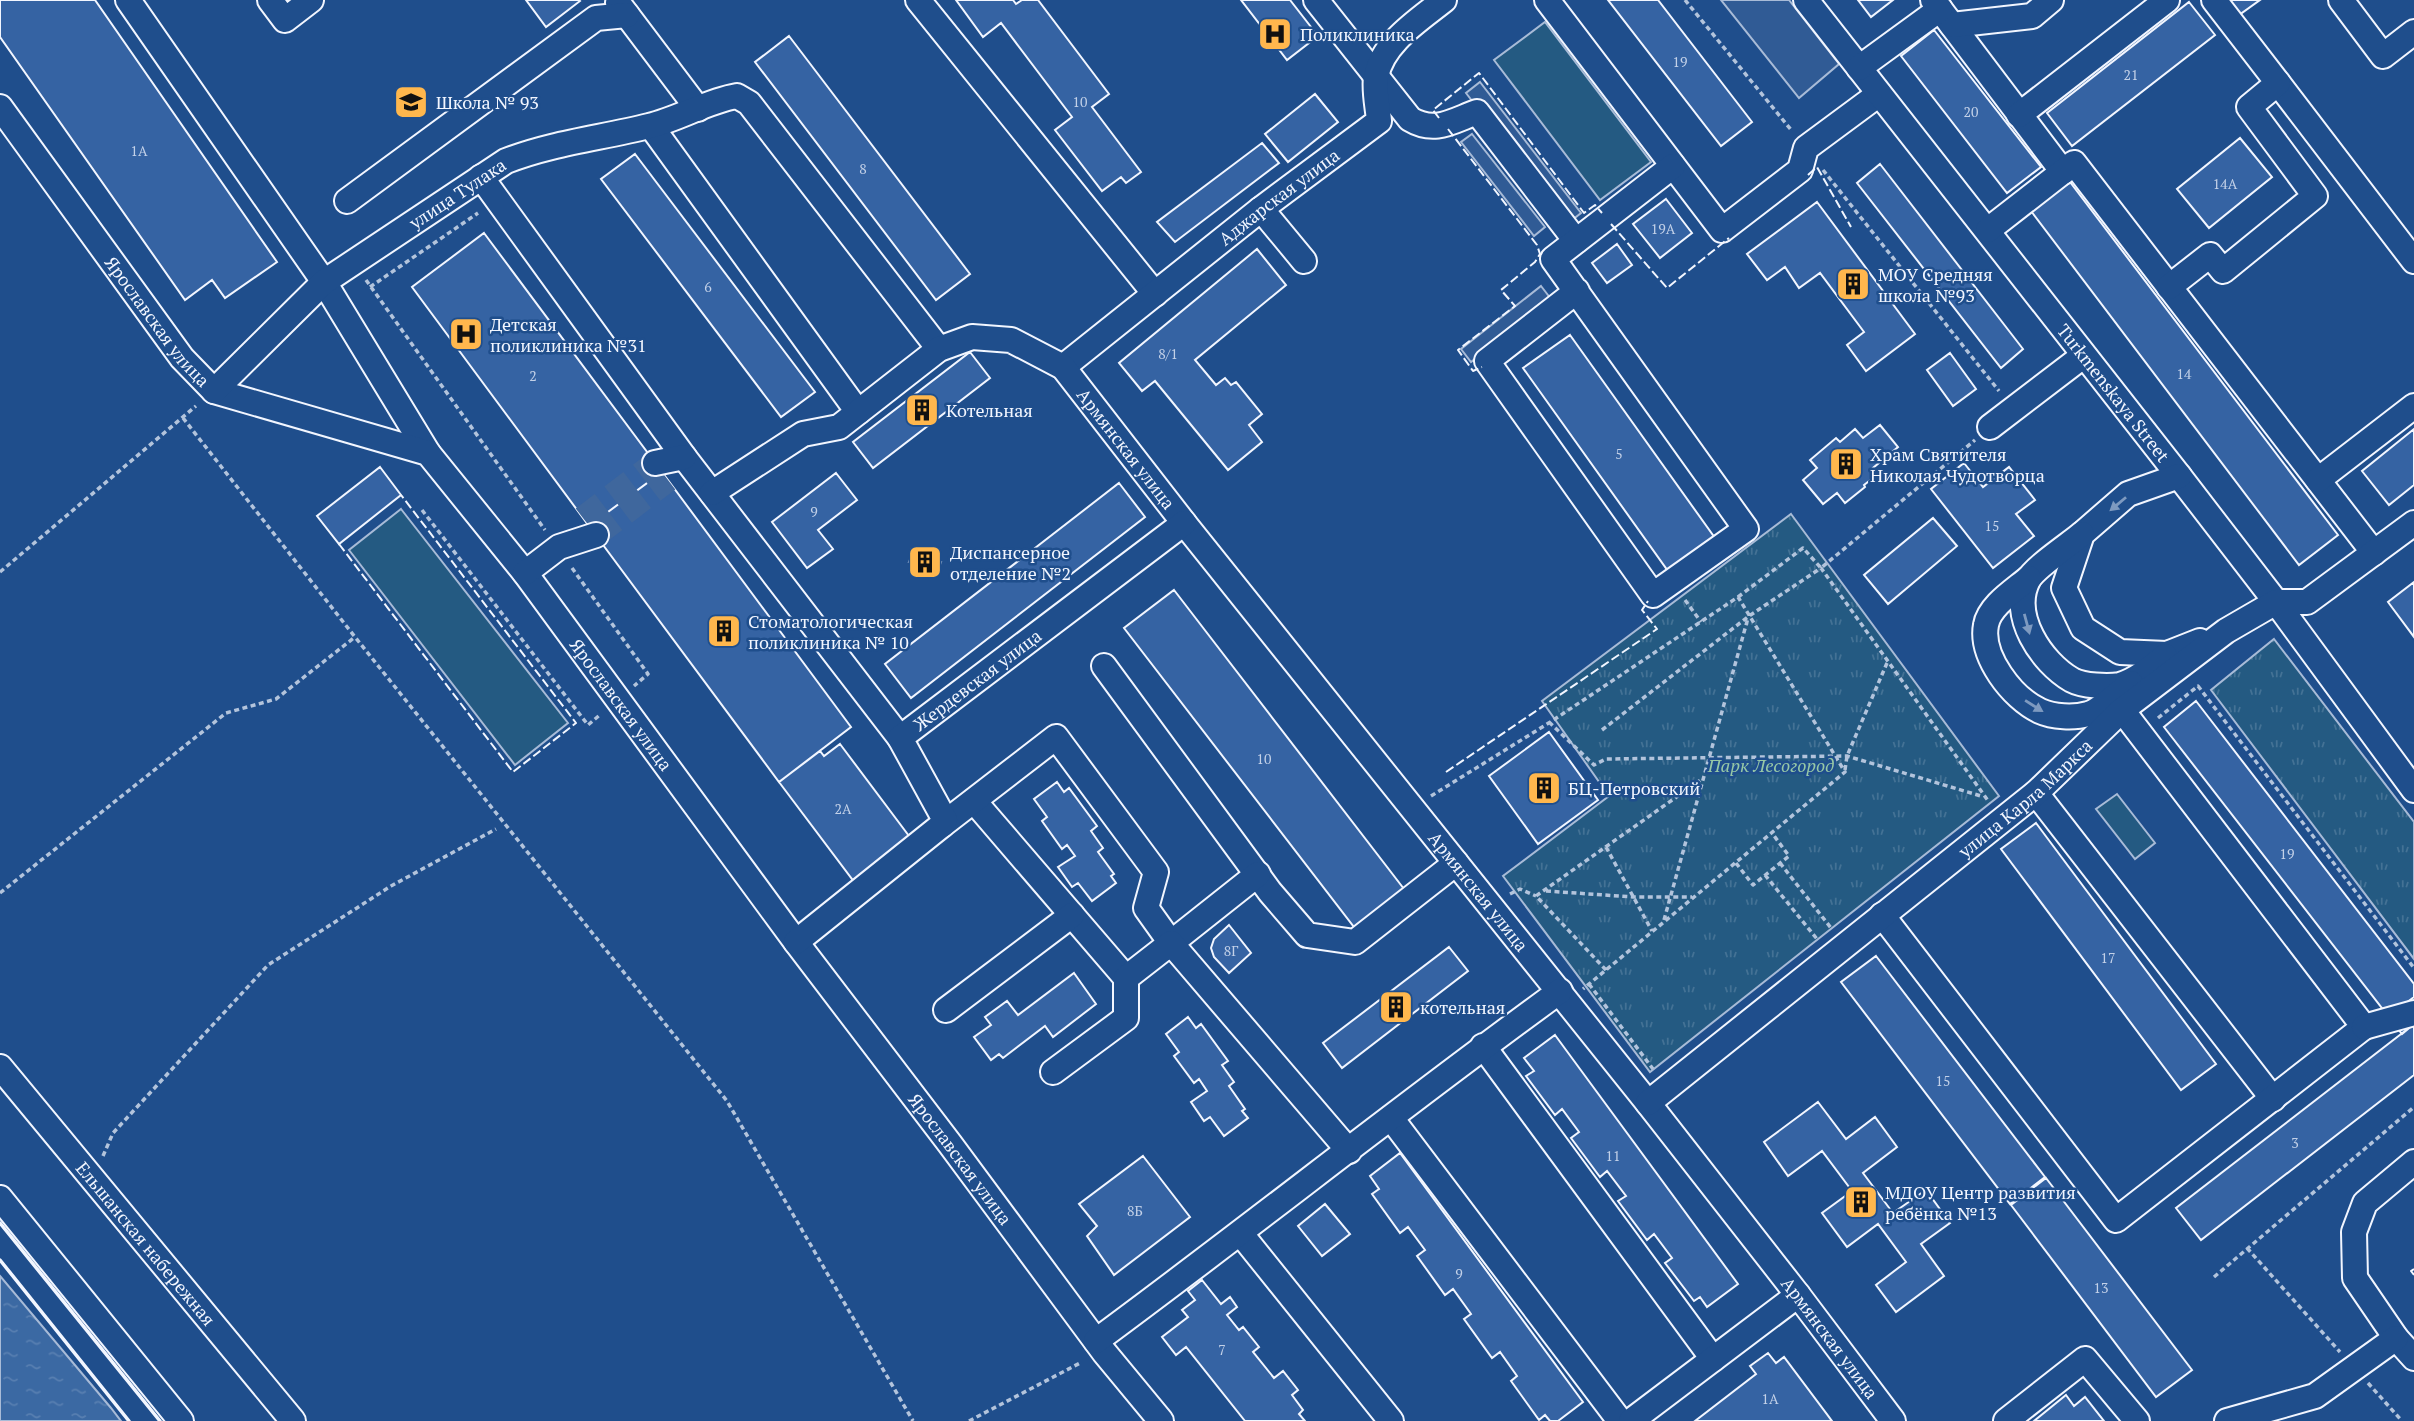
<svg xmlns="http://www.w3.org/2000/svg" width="2414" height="1421" font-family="'PT Serif',serif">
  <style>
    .grass { fill: url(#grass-tufts); stroke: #a8bbd7; stroke-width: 2 }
    .pitch { fill: #245a82; stroke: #a8bbd7; stroke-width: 2 }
    .parking { fill: #305b95; stroke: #a8bbd7; stroke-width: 2 }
    .water { fill: url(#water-ripples); stroke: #a8bbd7; stroke-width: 2 }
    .building { fill: #3563a3; stroke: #f2f6ff; stroke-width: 2 }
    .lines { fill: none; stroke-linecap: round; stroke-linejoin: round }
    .minor-tunnel { stroke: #3f679d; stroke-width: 24; stroke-dasharray: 24 12; stroke-linecap: butt }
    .minor-casing { stroke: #f2f6ff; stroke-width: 28 }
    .path { stroke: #b3c4dc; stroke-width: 3.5; stroke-dasharray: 5 3.5; stroke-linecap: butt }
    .minor { stroke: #1f4e8c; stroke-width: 24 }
    .fence { stroke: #f2f6ff; stroke-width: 2; stroke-dasharray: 9 3.5; stroke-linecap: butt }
    .wall { stroke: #f2f6ff; stroke-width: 3.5 }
    .oneway { fill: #7e9ac0 }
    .labels { text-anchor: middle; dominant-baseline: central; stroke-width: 5; stroke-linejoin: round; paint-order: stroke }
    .number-label { font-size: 14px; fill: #c3d1e8 }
    .poi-label { font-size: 18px; fill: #f2f6ff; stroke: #1f4e8c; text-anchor: start }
    .street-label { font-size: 18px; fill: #f2f6ff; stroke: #1f4e8c }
    .park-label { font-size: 18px; font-style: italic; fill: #97c8a6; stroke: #1f4e8c }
  </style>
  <defs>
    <pattern id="grass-tufts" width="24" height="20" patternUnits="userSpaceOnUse" patternTransform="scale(1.75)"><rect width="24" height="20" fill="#245a82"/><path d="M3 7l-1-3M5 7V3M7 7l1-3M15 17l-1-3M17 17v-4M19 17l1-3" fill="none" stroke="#447295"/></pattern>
    <pattern id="water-ripples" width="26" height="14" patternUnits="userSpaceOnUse" patternTransform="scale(1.75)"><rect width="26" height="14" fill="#3b69a3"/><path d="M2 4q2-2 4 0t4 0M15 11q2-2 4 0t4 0" fill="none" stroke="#587fb1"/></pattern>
  </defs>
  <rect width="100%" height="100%" fill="#1f4e8c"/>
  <path class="grass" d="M1791 514 1999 796 1650 1072 1503 876 1609 796 1542 701Z
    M2274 639 2414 822V959L2211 690Z"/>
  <path class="pitch" d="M1545 22 1651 162 1600 200 1494 60Z
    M401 509 568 723 515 765 349 550Z
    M2117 794 2155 843 2135 859 2096 809Z"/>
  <path class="parking" d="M1721 0H1789L1839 64 1799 98Z
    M1480 82 1581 213 1567 224 1466 93Z
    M1472 134 1545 227 1534 236 1461 142Z
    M1541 286 1551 299 1471 362 1461 349Z"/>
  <path class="water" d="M0 1276 111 1408 121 1421H0Z"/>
  <path class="building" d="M0 0H95L277 262 225 298 212 280 185 300 0 37Z
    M526 0H579L580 1 546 27Z
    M956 0H1013L1016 4 1022 0H1038L1109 94 1092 107 1141 172 1126 183 1121 177 1102 191 1055 130 1072 117 1001 23 983 37Z
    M1241 0H1290L1318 36 1287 60Z
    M1608 0H1658L1752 122 1721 146Z
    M1858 0H1893L1871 17Z
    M2228 0H2260L2239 15Z
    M2189 2 2215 35 2072 146 2047 113Z
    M1934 30 2041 167 2007 193 1901 56Z
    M789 36 970 274 936 300 755 62Z
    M1315 94 1338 122 1288 162 1265 134Z
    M2240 138 2272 177 2209 228 2177 189Z
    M1262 143 1279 163 1175 242 1157 222Z
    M635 154 815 392 781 417 601 179Z
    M1880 164 2023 349 2001 368 1857 183Z
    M2070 182 2338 535 2299 565 2031 211Z
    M1666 199 1692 233 1660 258 1633 224Z
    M1817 202 1915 334 1866 371 1847 345 1864 332 1820 273 1799 288 1785 267 1767 280 1747 254Z
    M484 233 662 472 589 526 412 287Z
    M1617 244 1632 265 1607 283 1592 263Z
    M1257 249 1286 285 1195 360 1216 385 1225 378 1231 385 1236 382 1262 414 1249 425 1262 442 1228 470 1155 381 1142 391 1119 363Z
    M1570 335 1715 538 1668 571 1523 368Z
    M970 352 990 378 873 468 853 442Z
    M1950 353 1976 389 1953 406 1927 370Z
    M1880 425 1898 447 1873 468 1878 474 1864 485 1865 487 1845 503 1837 493 1823 504 1803 480 1817 468 1810 460 1836 438 1840 442 1855 429 1863 438Z
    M2414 429V485L2389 505 2362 471Z
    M1964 463 1983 487 2009 467 2035 500 2016 514 2034 536 1993 568 1931 489Z
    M380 467 401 495 339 544 317 516Z
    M662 472 851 727 779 782 589 526Z
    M836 473 857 500 818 530 833 549 807 568 772 522Z
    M1119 483 1145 517 911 698 885 664Z
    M1933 518 1957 546 1888 604 1864 575Z
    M914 550 941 562 937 573 909 562Z
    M2414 582V637L2388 602Z
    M1174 590 1404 889 1354 927 1124 628Z
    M2196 701 2414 984V997L2401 1007 2414 1024 2402 1034 2164 727Z
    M1549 732 1598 800 1538 844 1489 776Z
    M840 744 912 840 855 883 779 782 820 751 824 756Z
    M1057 782 1064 792 1069 788 1097 826 1091 831 1103 848 1098 852 1114 874 1111 876 1116 883 1092 901 1078 883 1072 887 1058 867 1075 856 1067 845 1062 849 1042 821 1047 817 1034 799Z
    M2036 823 2216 1064 2181 1090 2001 849Z
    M1229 925 1251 953 1229 973 1214 957 1211 948 1214 939Z
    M1449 947 1468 971 1342 1068 1323 1043Z
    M1876 956 2045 1177 2010 1204 1841 982Z
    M1074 973 1096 1004 1053 1037 1045 1026 1003 1058 999 1054 991 1060 974 1037 991 1025 985 1017 1007 1001 1018 1015Z
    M1188 1017 1196 1028 1201 1024 1228 1061 1222 1065 1234 1082 1229 1086 1245 1109 1242 1111 1248 1118 1224 1136 1210 1117 1204 1121 1191 1102 1207 1091 1199 1079 1194 1083 1174 1056 1179 1052 1166 1034Z
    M2414 1024V1075L2201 1240 2176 1208Z
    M1555 1035 1738 1284 1707 1307 1700 1297 1694 1301 1665 1263 1672 1258 1654 1234 1647 1240 1618 1201 1626 1196 1607 1171 1600 1177 1571 1138 1579 1132 1562 1109 1555 1115 1526 1076 1534 1071 1524 1058Z
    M1818 1102 1846 1139 1875 1117 1897 1147 1863 1173 1893 1213 1926 1190 1950 1223 1921 1244 1944 1276 1896 1312 1876 1285 1906 1262 1878 1224 1847 1247 1822 1213 1852 1191 1822 1151 1788 1176 1764 1142Z
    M1400 1153 1583 1402 1558 1421H1550L1545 1415 1539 1420 1511 1381 1517 1376 1500 1352 1492 1358 1464 1319 1471 1314 1453 1289 1445 1295 1417 1256 1425 1250 1408 1227 1400 1233 1372 1194 1379 1189 1370 1176Z
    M1143 1156 1190 1217 1114 1275 1087 1236 1097 1226 1079 1204Z
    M2046 1178 2192 1370 2156 1397 2011 1205Z
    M1325 1204 1350 1234 1322 1256 1298 1226Z
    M1202 1280 1221 1304 1230 1297 1237 1307 1227 1315 1239 1330 1243 1327 1259 1347 1253 1352 1274 1378 1283 1371 1298 1390 1292 1395 1303 1410 1299 1414 1305 1421H1245L1186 1347 1176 1355 1162 1337 1188 1317 1182 1310 1195 1300 1188 1291Z
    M1768 1353 1776 1363 1784 1357 1832 1421H1695L1756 1374 1750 1366Z
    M2066 1395 2074 1406 2085 1397 2104 1421H2034Z"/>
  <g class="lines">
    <path class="minor-tunnel" d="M583 518 655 463
      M596 535 668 480"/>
    <g class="minor-casing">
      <g id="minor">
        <path d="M128 0 324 282 428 453"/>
        <path d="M270 0 285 20 311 0"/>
        <path d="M918 0 1155 294"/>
        <path d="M1316 0 1410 119C1435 134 1452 121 1477 112L1576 241"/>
        <path d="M1547 0 1722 230 1800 170 1806 148 1879 94"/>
        <path id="s1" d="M1806 0 2179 476 2276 602 2414 790"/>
        <path d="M1933 0 2063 172"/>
        <path d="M2341 0 2383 56 2414 32"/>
        <path d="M618 3 698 109"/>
        <path d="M1952 25 2032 16 2051 0"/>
        <path d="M1859 68 1940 9"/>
        <path d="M2278 83 2414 261"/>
        <path id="s2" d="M0 107 182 358 214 391 428 453 525 573 796 942 950 1144 1104 1352 1161 1421"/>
        <path d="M2019 115 2167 0"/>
        <path d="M651 126 858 412"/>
        <path d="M481 177 684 457 900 738"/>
        <path d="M347 201 596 18 627 15"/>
        <path d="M1261 209 1304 261"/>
        <path d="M1988 230 2074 163 2374 553"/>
        <path d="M2169 287 2210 255 2223 271 2315 196 2249 107 2278 83 2214 0"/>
        <path d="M1577 291 1487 361 1653 595 1746 529 1553 259 1673 166"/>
        <path id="s3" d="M1063 367 1261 209 1379 121C1378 108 1374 90 1376 77 1382 43 1419 20 1444 0"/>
        <path id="s4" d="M214 391 324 282 506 161C552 143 601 138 649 126 679 119 707 101 737 96L749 103 939 349"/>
        <path d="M1990 427 2083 356"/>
        <path d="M655 463 684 457"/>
        <path d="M2179 476 2128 494 2082 534 2064 588 2083 628 2120 652 2167 654 2200 641"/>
        <path d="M2318 480 2414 406"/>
        <path id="s5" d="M712 493 803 434 839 427 939 349 972 337 1011 340 1063 367 1184 523 1648 1103 1798 1295 1893 1421"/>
        <path d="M2082 534C2070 544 2034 568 2028 580 2010 615 2041 662 2072 680 2083 686 2108 687 2120 685 2137 680 2152 667 2165 656"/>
        <path d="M525 573 559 547 596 535"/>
        <path d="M2029 578C2015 590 1989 606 1986 625 1980 656 2012 698 2040 711 2053 717 2074 718 2088 714 2100 711 2120 691 2131 683"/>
        <path d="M1104 666 1270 892 1307 935 1355 942 1456 863"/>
        <path d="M2036 793 2273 1099"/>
        <path d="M974 801 1126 978"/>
        <path d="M942 825 1056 737 1156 872 1146 908 1171 943 1258 874"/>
        <path d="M1882 915 2116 1220 2364 1027 2122 710"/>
        <path id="s6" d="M796 942 942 825 945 820 900 738 1184 523"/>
        <path d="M946 1010 1072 915"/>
        <path d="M2364 1027 2414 1013"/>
        <path d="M1483 1046 1713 1359"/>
        <path id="s7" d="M0 1067 293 1421"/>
        <path d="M1053 1072 1126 1018V978L1171 943 1349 1151"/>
        <path id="s8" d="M1648 1103 2036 793 2122 710 2226 631 2276 602H2307L2414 523"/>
        <path d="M1391 1118 1620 1421"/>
        <path d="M2414 1162 2365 1203 2354 1232 2355 1278 2396 1338 2414 1358"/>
        <path d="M0 1198 181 1421"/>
        <path d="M1241 1234 1391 1421"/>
        <path d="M1096 1341C1252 1226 1403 1105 1560 991"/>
        <path d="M1631 1421 1798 1295"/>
        <path d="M2006 1421 2085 1359 2137 1421"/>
        <path d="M2227 1421 2315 1396 2396 1338"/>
      </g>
    </g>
    <path class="path" d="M1685 0 1792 131
      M1823 170 1999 391
      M366 280 545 530
      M370 287 478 213
      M183 418 355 637 727 1101 913 1421
      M422 510 588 725 601 714
      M572 568 648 674 634 686
      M0 572 196 406
      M1738 597 1803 548 1821 568 1975 440
      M1685 600 1701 622
      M2158 718 2198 686 2414 968
      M1549 722 1594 765 1606 759 1847 756 1981 796
      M1602 730 1749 616 1821 568 1989 802
      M1845 770 1847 756 1887 663
      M1431 796 1552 721 1738 597 1845 772 1583 989
      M1606 847 1652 931
      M1736 863 1753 885 1789 856 1772 833
      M1780 863 1831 928
      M1765 875 1817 939
      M1546 891 1633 897H1692
      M0 893 226 713 276 699 355 637
      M1510 894 1520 889 1536 896
      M1664 920 1748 618
      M1606 970 1536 896 1702 779
      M1589 984 1653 1069
      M103 1156 113 1133 268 965 391 886 496 829
      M2247 1248 2340 1352
      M2214 1277 2414 1107
      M2368 1383 2402 1421
      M969 1421 1082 1362"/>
    <use href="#minor" class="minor"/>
    <path class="fence" d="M1439 118 1433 110 1479 73 1584 213 1595 205 1602 213
      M1448 129 1537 245 1540 254 1535 262 1501 290 1515 306 1458 350 1473 371 1482 367
      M1808 175 1817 167 1851 227
      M1611 224 1667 288 1729 238
      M339 544 513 772 576 723 401 495
      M1446 772 1657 629 1642 610 1648 601
      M2414 1269 2411 1271 2414 1275"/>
    <path class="wall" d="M0 1223 160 1421
      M0 1260 129 1421"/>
  </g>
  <defs><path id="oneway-solid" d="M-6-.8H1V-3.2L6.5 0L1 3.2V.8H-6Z" transform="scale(1.75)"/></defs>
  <g class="oneway">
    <use href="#oneway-solid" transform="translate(2118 504) rotate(140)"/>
    <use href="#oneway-solid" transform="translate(2027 624) rotate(75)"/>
    <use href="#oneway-solid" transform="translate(2034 706) rotate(32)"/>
  </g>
  <defs>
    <g id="hospital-square" transform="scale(1.75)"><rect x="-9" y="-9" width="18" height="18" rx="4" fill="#ffb74d" stroke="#1f4e8c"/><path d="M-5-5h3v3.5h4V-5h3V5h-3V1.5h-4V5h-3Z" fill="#111"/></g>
    <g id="school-square" transform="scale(1.75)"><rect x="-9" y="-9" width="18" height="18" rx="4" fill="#ffb74d" stroke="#1f4e8c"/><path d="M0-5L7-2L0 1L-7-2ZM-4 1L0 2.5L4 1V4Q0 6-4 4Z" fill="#111"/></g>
    <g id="building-square" transform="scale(1.75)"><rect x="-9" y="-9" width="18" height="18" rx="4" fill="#ffb74d" stroke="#1f4e8c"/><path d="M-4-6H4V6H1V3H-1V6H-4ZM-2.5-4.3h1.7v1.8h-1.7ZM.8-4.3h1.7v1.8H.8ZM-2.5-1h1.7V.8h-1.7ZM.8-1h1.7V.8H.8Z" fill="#111"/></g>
  </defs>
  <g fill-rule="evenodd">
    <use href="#hospital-square" x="1275" y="34"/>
    <use href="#school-square" x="411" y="102"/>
    <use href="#building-square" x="1853" y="284"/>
    <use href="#hospital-square" x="466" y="334"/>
    <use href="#building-square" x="922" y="410"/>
    <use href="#building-square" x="1846" y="464"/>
    <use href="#building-square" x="925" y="562"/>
    <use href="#building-square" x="724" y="631"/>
    <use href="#building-square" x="1544" y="788"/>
    <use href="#building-square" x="1396" y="1007"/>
    <use href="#building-square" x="1861" y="1202"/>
  </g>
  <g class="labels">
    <g class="number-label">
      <text x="1680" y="61">19</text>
      <text x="2131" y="74">21</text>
      <text x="1080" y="101">10</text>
      <text x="1971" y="111">20</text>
      <text x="139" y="150">1А</text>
      <text x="863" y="168">8</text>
      <text x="2225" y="183">14А</text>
      <text x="1663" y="228">19А</text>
      <text x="708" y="286">6</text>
      <text x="1168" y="353">8/1</text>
      <text x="2184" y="373">14</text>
      <text x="533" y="375">2</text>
      <text x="1619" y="453">5</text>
      <text x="814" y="511">9</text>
      <text x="1992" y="525">15</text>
      <text x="1264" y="758">10</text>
      <text x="843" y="808">2А</text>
      <text x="2287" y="853">19</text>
      <text x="1231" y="950">8Г</text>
      <text x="2108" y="957">17</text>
      <text x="1943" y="1080">15</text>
      <text x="2295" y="1142">3</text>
      <text x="1613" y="1155">11</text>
      <text x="1135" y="1210">8Б</text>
      <text x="1459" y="1273">9</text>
      <text x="2101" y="1287">13</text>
      <text x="1222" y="1349">7</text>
      <text x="1770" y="1398">1А</text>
    </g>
    <g class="poi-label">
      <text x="1300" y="34">Поликлиника</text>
      <text x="436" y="102">Школа № 93</text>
      <text x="1878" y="274">МОУ Средняя<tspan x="1878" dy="21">школа №93</tspan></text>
      <text x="490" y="324">Детская<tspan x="490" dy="21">поликлиника №31</tspan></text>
      <text x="946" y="410">Котельная</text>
      <text x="1870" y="454">Храм Святителя<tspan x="1870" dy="21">Николая Чудотворца</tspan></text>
      <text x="950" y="552">Диспансерное<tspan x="950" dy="21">отделение №2</tspan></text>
      <text x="748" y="621">Стоматологическая<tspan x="748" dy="21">поликлиника № 10</tspan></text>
      <text x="1568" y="788">БЦ-Петровский</text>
      <text x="1420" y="1007">котельная</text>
      <text x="1885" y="1192">МДОУ Центр развития<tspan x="1885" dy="21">ребёнка №13</tspan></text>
    </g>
    <g class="street-label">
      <text stroke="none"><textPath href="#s4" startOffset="315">улица Тулака</textPath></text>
      <text stroke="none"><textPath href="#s3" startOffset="275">Аджарская улица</textPath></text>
      <text stroke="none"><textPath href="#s2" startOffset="266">Ярославская улица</textPath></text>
      <text stroke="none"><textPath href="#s1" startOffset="499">Turkmenskaya Street</textPath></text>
      <text stroke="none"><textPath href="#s5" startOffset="508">Армянская улица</textPath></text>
      <text stroke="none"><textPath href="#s6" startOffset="383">Жердевская улица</textPath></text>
      <text stroke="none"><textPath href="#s2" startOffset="896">Ярославская улица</textPath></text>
      <text stroke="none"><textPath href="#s8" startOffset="485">улица Карла Маркса</textPath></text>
      <text stroke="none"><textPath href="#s5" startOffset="1074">Армянская улица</textPath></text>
      <text stroke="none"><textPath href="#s2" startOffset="1463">Ярославская улица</textPath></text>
      <text stroke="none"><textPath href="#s7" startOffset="229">Ельшанская набережная</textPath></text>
      <text stroke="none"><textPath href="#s5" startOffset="1642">Армянская улица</textPath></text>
    </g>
    <g class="park-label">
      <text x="1771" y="765">Парк Лесогород</text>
    </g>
  </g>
</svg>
